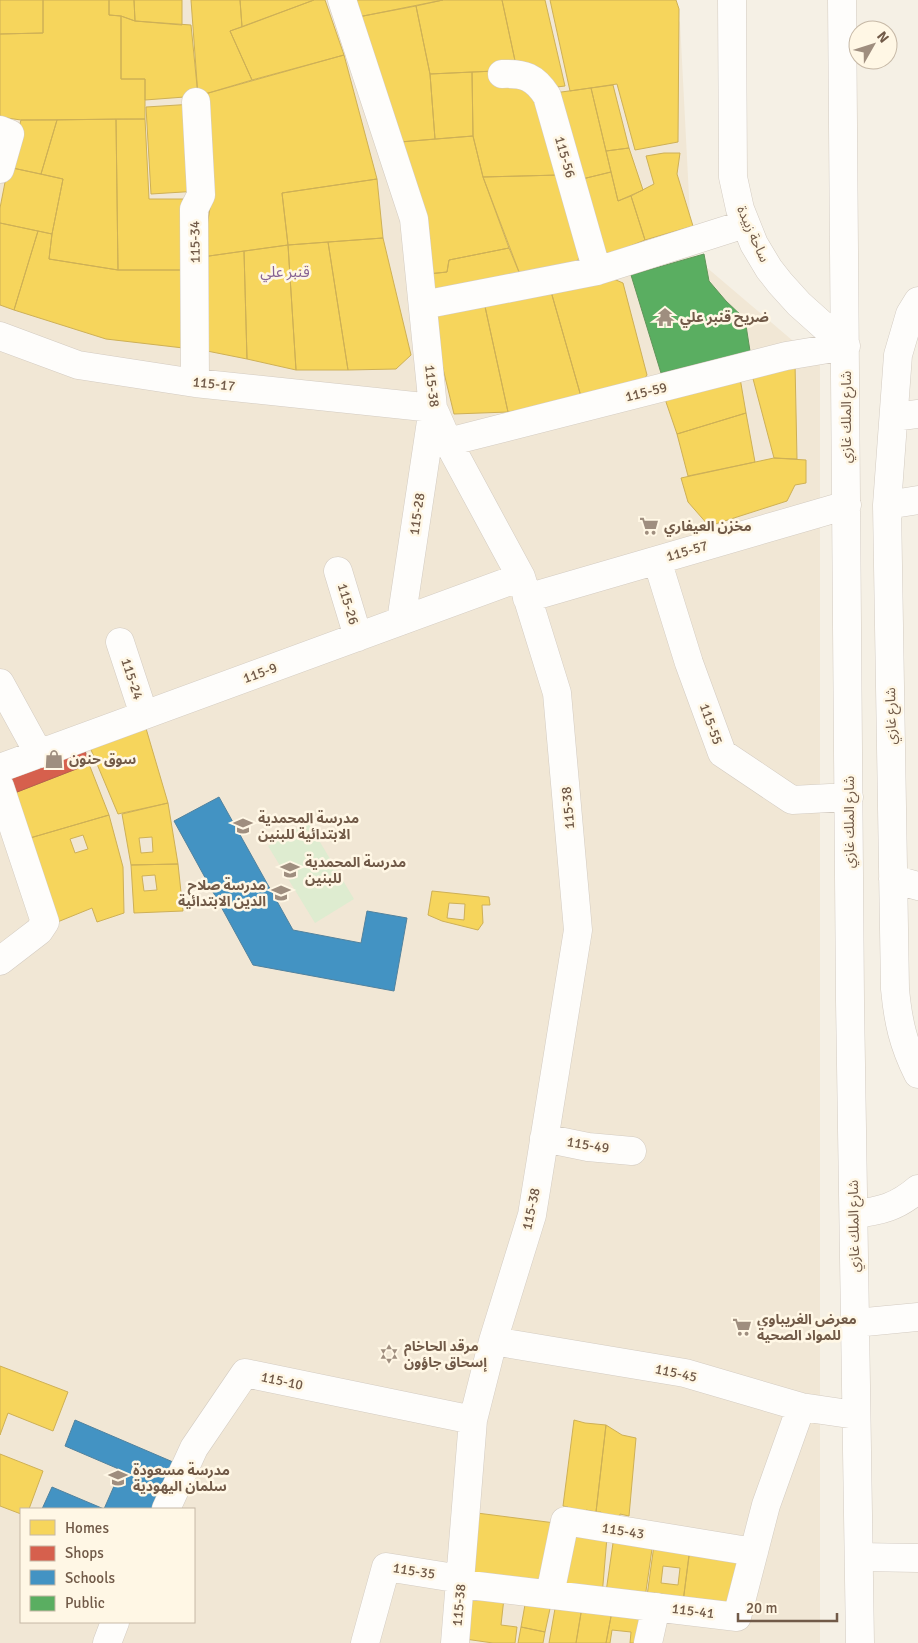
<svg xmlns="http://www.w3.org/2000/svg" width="918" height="1643" font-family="Signika,'Noto Sans Arabic',sans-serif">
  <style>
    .residential { fill: #f1e7d5; fill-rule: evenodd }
    .green { fill: #deecd0 }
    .homes { fill: #f6d55c; stroke: #ceb056; fill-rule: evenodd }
    .shops { fill: #d6604d; stroke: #b85e4c }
    .schools { fill: #4393c3; stroke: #51829e }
    .public { fill: #5aae61; stroke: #61955a }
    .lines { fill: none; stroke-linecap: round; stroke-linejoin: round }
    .minor-casing { stroke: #d3cbc1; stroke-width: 29 }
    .minor { stroke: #fefdfb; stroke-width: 28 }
    .labels { text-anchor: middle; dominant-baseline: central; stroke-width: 5; stroke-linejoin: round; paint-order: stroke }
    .street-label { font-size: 14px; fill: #715a48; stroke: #fff7e5 }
    .poi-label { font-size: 14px; font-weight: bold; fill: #715a48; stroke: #fff7e5; text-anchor: start }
    .neighbourhood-label { font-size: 15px; fill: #886394; stroke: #fff7e5 }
  </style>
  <rect width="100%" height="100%" fill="#f5f0e5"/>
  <path class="residential" d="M0 0H653L680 22 692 255 820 364V1643H0ZM21 1509H194V1622H21Z"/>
  <path class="green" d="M308 822 354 899 315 923 268 846Z"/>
  <path class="homes" d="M0 0H43V33L0 34Z
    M43 0H109V15L121 16V79H145V119L21 120 0 117V34L43 33Z
    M109 0H134L135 21 121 16 109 15Z
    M134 0H182V25L135 21Z
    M191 0H240L242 27 230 31 252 80 198 96Z
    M240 0H314L242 27Z
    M314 0H325L344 55 252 80 230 31Z
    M353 0H443L358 17Z
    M443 0H502L517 70 430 74 416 6Z
    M502 0H545L565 86 549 88 517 70Z
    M550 0H676L679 9 678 142 635 150 617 84 570 91Z
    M416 6 430 74 435 139 400 142 358 17Z
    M121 16 135 21 191 25 198 96 145 100V79H121Z
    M344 55 377 179 282 193 288 245 202 257 210 208 206 194 198 96Z
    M496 71 539 98 560 175 483 177 473 136 472 72Z
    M472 72 473 136 435 139 430 74Z
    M613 85 629 148 606 151 591 88Z
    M591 88 611 172 574 181 554 93Z
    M194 104 199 191 151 194 146 107Z
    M116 119H145L149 199H183L184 270H118Z
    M116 119 118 270 49 259 52 234 63 179 41 174 57 120Z
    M21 120H57L41 174 8 167Z
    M473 136 483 177 509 248 449 260 447 272 428 274 400 142Z
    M629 148 643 190 618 201 606 151Z
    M664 153H680L677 174 693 226 645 240 631 196 654 184 646 156Z
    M8 167 63 179 52 234 0 223V208Z
    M611 172 618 201 631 196 645 240 608 255 601 251 574 181Z
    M560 175 582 251 577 262 521 277 483 177Z
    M377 179 383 238 288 245 282 193Z
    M0 223 38 231 14 310 0 305Z
    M38 231 52 234 49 259 118 270H184L192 349 106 339 14 310Z
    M383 238 411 355 396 369 348 370 328 242Z
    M328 242 348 370H296L288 245Z
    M288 245 296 370 247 359 244 251Z
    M509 248 521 277 432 299 428 274 447 272 449 260Z
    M244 251 247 359 202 350V257Z
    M609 277 623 283 647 375 636 391 582 400 550 288Z
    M550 288 582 400 508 412 484 302Z
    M484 302 508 412 454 414 430 315Z
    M795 363 797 459 774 458 752 375Z
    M740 378 746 413 677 434 666 402 667 398Z
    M746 413 755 462 688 476 677 434Z
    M774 458 806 460V483L795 485 787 501 709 526 688 502 681 478Z
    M145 725 168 803 118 814 89 745Z
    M89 764 109 815 30 838 12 794Z
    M168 803 178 864 131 865 122 814ZM152 837 153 852 141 853 139 838Z
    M109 815 123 867 124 913 97 922 92 908 55 923 30 838ZM83 835 88 849 75 853 70 839Z
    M178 864 183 911 134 913 131 865ZM155 875 157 890 144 891 142 876Z
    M432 891 489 897 490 905H482L483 923 478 930 442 921 428 915ZM449 903 465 904 464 920 447 918Z
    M0 1366 68 1392 53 1431 8 1413 0 1435Z
    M574 1420 585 1423 606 1425 596 1512 586 1510 585 1515 567 1512 568 1507 563 1506Z
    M606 1425 622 1435 636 1438 629 1516 620 1514 619 1520 601 1518V1512H596Z
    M0 1454 43 1471 29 1509H21V1514L0 1506Z
    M477 1513 555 1523 546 1587 468 1576Z
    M573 1532 607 1537 602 1596 564 1589Z
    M614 1536 653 1542 644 1605 605 1599Z
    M654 1545 690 1549 683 1602 647 1596ZM663 1566 680 1568 678 1585 661 1583Z
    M690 1547 741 1555 730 1612 683 1602Z
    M471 1593 504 1598 501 1625 517 1627 515 1643H493L465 1639Z
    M557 1597 583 1601 576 1643H549Z
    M526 1599 551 1604 545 1632 521 1627Z
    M583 1601 613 1606 606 1643H576Z
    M613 1606 640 1609V1643H630L631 1632 612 1630 610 1643H606Z
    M521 1627 545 1632 543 1643H518Z"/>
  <path class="shops" d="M84 747 89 764 12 794 7 778Z"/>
  <path class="schools" d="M219 797 293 930 361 943 367 911 407 918 394 991 253 965 174 821Z
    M75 1420 173 1462 153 1509H42L52 1487 104 1509 121 1470 65 1446Z"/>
  <path class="public" d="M704 254 709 281 726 301 745 319 750 351 661 373 631 275Z"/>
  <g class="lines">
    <g class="minor-casing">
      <path id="minor" d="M342 0 414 219 433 408 448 442 521 577 557 693 578 930 532 1215 493 1341 473 1420 455 1643
        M732 0 733 177 740 209 754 244 769 269 780 283 799 304 846 346
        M842 0 850 1001 860 1643
        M502 74C524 73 535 77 547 96L597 271
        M0 130 10 134 0 169
        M918 301 910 314 898 355 887 505 895 989C898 1021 903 1044 918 1074
        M423 305 597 271 745 224
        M0 336 78 365 195 383 433 408 401 621
        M195 383 194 209 201 195 196 102
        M894 417 918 414
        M448 442 786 356 846 346
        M887 505 918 500
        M657 560 689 663 722 753 792 800 849 797
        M338 571 358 637
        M527 598 847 505
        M120 642 144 715
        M0 683 39 754
        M0 768 521 577
        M0 787 45 922 39 931 0 961
        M893 879 918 886
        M544 1138 588 1147 632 1151
        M854 1214C881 1211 897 1207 918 1189
        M855 1323 918 1317
        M493 1341 685 1373 801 1407 856 1415
        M166 1509 194 1448 245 1373 473 1420
        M859 1557 918 1558
        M461 1584 737 1617 766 1505 801 1407
        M550 1594 565 1521 754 1552
        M107 1643 115 1622
        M365 1643 386 1567 461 1579
        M648 1643 656 1607"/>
    </g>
    <use href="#minor" class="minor"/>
  </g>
  <defs>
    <g id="temple-bare" transform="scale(1.5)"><path d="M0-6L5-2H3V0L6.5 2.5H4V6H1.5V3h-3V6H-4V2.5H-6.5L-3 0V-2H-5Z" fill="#9f8e7f" stroke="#fff7e5" stroke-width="2.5" paint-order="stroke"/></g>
    <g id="supermarket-bare" transform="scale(1.5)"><path d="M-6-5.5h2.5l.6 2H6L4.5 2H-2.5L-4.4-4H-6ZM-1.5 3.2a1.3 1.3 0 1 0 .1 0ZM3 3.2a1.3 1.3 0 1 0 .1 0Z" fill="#9f8e7f" stroke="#fff7e5" stroke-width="2.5" paint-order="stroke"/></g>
    <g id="shop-bare" transform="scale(1.5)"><path d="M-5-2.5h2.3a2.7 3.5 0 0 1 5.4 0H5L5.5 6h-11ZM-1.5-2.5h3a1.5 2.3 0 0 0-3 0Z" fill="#9f8e7f" stroke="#fff7e5" stroke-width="2.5" paint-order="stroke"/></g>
    <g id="school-bare" transform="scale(1.5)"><path d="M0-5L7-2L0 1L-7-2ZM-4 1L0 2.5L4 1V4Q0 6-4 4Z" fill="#9f8e7f" stroke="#fff7e5" stroke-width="2.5" paint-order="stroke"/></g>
    <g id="synagogue-bare" transform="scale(1.5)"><path d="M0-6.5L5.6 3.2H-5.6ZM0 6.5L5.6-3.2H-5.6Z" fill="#9f8e7f" stroke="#fff7e5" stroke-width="2.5" paint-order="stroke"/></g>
  </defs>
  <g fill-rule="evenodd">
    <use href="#temple-bare" x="665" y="317"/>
    <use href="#supermarket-bare" x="649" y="526"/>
    <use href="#shop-bare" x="54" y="759"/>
    <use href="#school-bare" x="243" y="826"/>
    <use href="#school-bare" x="290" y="870"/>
    <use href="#school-bare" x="281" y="893"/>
    <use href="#supermarket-bare" x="742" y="1327"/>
    <use href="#synagogue-bare" x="389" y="1354"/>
    <use href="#school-bare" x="118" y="1478"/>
  </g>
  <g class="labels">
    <g class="street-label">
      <text transform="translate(565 157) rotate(74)">115-56</text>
      <text transform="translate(753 234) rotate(66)">ساحة زبيدة</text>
      <text transform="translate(195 242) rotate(-91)">115-34</text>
      <text transform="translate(214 384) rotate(6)">115-17</text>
      <text transform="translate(432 386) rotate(83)">115-38</text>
      <text transform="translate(646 392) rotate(-14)">115-59</text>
      <text transform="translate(846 417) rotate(-90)">شارع الملك غازي</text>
      <text transform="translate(417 514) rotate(-82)">115-28</text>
      <text transform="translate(687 551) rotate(-16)">115-57</text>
      <text transform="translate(348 604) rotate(73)">115-26</text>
      <text transform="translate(260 673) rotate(-20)">115-9</text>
      <text transform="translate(132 679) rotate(72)">115-24</text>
      <text transform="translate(891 716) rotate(-91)">شارع غازي</text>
      <text transform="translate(711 724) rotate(70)">115-55</text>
      <text transform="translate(568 808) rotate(-95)">115-38</text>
      <text transform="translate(849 822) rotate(-90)">شارع الملك غازي</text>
      <text transform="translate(588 1145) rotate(9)">115-49</text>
      <text transform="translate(531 1209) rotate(-78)">115-38</text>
      <text transform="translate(854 1226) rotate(-91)">شارع الملك غازي</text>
      <text transform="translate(676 1373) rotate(12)">115-45</text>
      <text transform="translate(282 1381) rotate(12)">115-10</text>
      <text transform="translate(623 1531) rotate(9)">115-43</text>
      <text transform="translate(414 1571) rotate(9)">115-35</text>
      <text transform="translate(459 1605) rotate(-85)">115-38</text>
      <text transform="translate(693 1611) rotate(7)">115-41</text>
    </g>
    <g class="poi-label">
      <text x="680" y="317">ضريح قنبر علي</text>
      <text x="664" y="526">مخزن العيفاري</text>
      <text x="69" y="759">سوق حنون</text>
      <text x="258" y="818">مدرسة المحمدية<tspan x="258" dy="16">الابتدائية للبنين</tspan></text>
      <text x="305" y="862">مدرسة المحمدية<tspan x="305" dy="16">للبنين</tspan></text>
      <text x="266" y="885" text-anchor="end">مدرسة صلاح<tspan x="266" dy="16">الدين الابتدائية</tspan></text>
      <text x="757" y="1319">معرض الغريباوي<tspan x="757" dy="16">للمواد الصحية</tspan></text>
      <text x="404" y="1346">مرقد الحاخام<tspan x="404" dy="16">إسحاق جاؤون</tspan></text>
      <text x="133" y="1470">مدرسة مسعودة<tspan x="133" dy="16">سلمان اليهودية</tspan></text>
    </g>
    <g class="neighbourhood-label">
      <text x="285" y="272">قنبر علي</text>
    </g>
  </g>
  <rect x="20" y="1508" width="175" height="115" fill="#fff7e5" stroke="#c6b8a6"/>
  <rect x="30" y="1520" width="25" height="15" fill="#f6d55c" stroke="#c6b8a6"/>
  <text x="65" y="1533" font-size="15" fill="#715a48">Homes</text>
  <rect x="30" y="1546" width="25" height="15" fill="#d6604d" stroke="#c6b8a6"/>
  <text x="65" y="1558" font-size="15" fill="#715a48">Shops</text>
  <rect x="30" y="1570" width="25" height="15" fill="#4393c3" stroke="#c6b8a6"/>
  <text x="65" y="1583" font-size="15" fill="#715a48">Schools</text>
  <rect x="30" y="1596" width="25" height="15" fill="#5aae61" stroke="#c6b8a6"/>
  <text x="65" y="1608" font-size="15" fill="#715a48">Public</text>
  <g transform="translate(873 45) rotate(51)"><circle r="24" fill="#fff7e5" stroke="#c6b8a6"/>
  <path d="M0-4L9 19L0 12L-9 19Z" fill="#9f8e7f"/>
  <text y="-8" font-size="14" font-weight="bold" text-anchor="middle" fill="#715a48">N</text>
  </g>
  <path d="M738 1613v8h99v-8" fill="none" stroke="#715a48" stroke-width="2.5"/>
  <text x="746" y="1613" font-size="15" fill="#715a48" stroke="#fff7e5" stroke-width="4" paint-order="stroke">20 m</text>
</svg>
